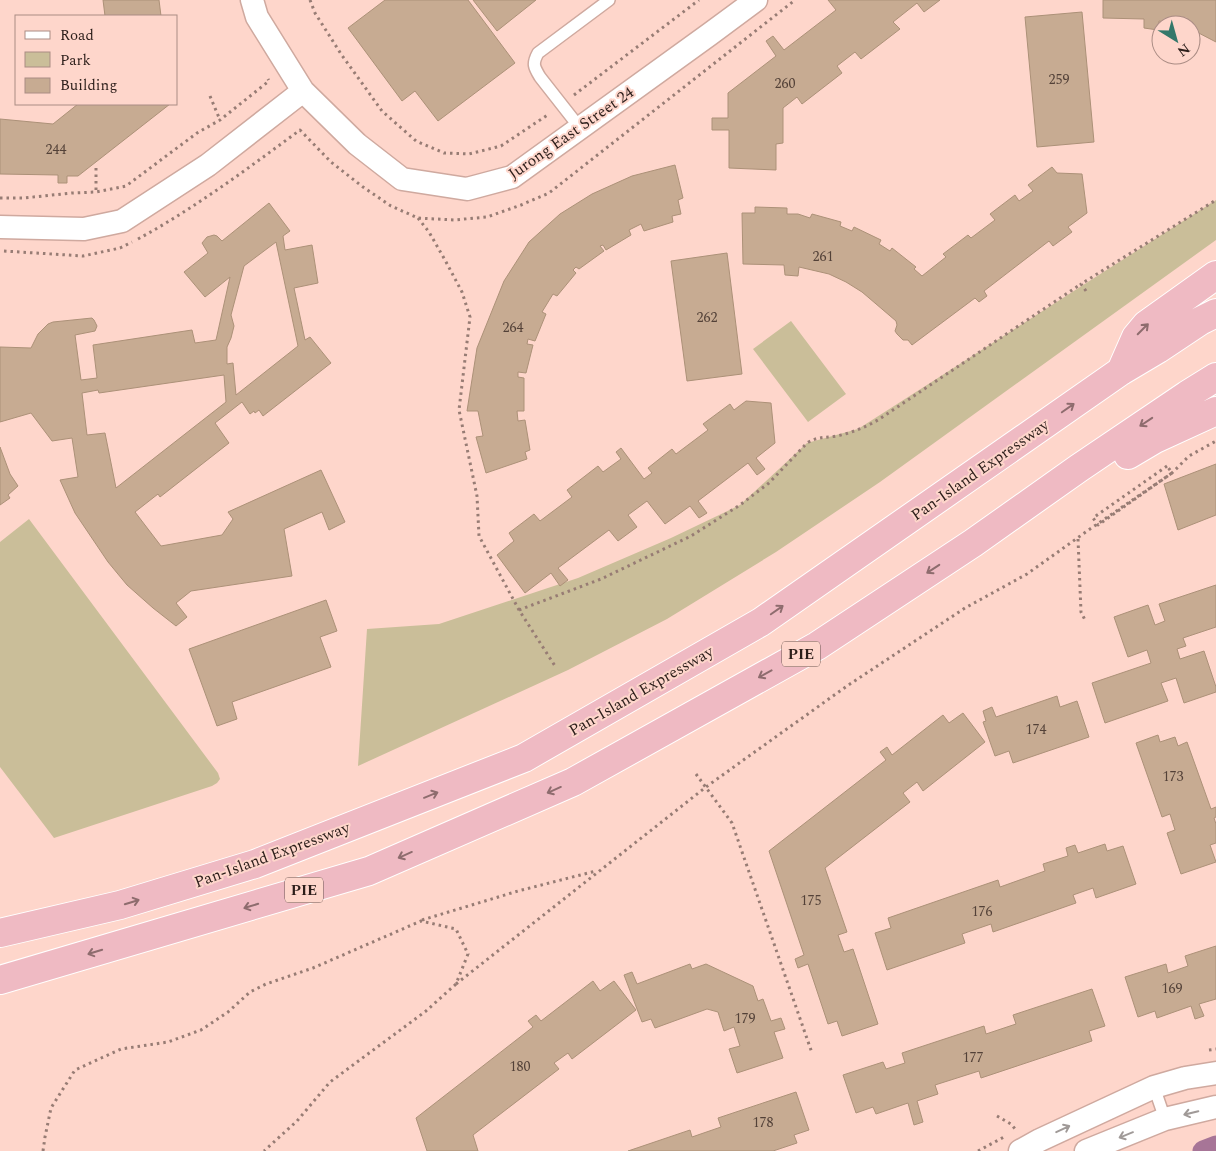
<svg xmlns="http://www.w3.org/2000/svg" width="1216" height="1151" font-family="Spectral,serif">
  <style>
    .green { fill: #cabe99 }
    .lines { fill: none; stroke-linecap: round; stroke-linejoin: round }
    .canal { stroke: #a77597; stroke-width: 21 }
    .building { fill: #c7ab92; stroke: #ac9178; fill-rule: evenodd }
    .service-casing { stroke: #cfa99f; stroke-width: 14 }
    .minor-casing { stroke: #cfa99f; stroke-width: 25 }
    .motorway-casing { stroke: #fff; stroke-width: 30 }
    .path { stroke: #977c74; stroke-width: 3; stroke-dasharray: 2.5 4; stroke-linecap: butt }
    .service { stroke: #fff; stroke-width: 11 }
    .minor { stroke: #fff; stroke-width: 22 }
    .motorway { stroke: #efbac3; stroke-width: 28 }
    .path-bridge { stroke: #977c74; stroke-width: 3; stroke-dasharray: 2.5 4; stroke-linecap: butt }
    .oneway { stroke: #8e6c6e }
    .oneway2 { stroke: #a09a98 }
    .labels { text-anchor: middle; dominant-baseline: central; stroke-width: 4; stroke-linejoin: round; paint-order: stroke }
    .number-label { font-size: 14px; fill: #534138 }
    .shield { fill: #fed6cb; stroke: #6b554f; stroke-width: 1 }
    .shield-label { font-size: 15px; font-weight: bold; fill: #2c1e1a }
    .street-label { font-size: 16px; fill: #2c1e1a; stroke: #fed6cb }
  </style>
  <rect width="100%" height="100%" fill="#fed6cb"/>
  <path class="green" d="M1216 200V240L880 482 776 552 667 619 568 670 358 766 367 629 439 624 578 578 671 538 740 505 807 443 858 429Z
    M791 321 846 394 808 422 753 349Z
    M29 519 218 773 220 779 217 783 212 786 54 838 0 767V542Z"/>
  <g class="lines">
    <path class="canal" d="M1203 1151 1216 1146"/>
  </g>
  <path class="building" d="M103 0H159L161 16H105Z
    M385 0H468L515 63 438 121 415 91 402 101 348 28Z
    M473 0H536L497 31Z
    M828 0H940L924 12 917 3 893 22 900 29 861 59 855 52 837 66 842 73 802 104 797 97 783 108V143L776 144V170L729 168V130H712V118H728V93L776 56 766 41 773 36 784 50 836 10Z
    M1103 0H1216V42L1191 29V25H1178L1159 21 1158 30 1144 28V19L1103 18Z
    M1082 12 1094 142 1037 147 1025 17Z
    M78 104H170L78 176H67V183H58V175L0 174V119L53 124Z
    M675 165 683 198 678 200 681 214 672 216 673 222 644 231 641 224 629 230 631 235 606 250 603 245 600 246 604 251 579 269 576 267 573 270 576 273 557 296 553 294 542 312 546 314 535 341 528 339 527 344 533 345 526 373 518 372V377L524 378V411H517L518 421 525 420 530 450 525 452 527 459 486 473 476 437 483 436 478 411H467L477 348 504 281 529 242 560 214 592 194 632 176Z
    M1052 167 1057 173 1082 174 1087 213 1068 227 1072 232 1053 246 1049 241 984 291 987 296 979 302 975 298 912 345 908 340H903L897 334 895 331 897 325 896 321 862 292 846 282 829 274 799 267 798 276 785 275 784 265 743 264 742 213H755V207L787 208V214H798L810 218 812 214 841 222 840 226 852 231 854 227 881 240 879 244 890 251 892 248 916 267 914 269 922 276 946 257 943 254 968 235 971 238 995 220 990 214 1015 195 1019 201 1033 191 1028 185Z
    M269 203 290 231 283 236 285 250 312 245 318 283 294 288 305 340 310 337 331 363 263 416 259 410 255 413 254 411 250 414 242 402 215 423 229 443 160 497 158 494 135 512 161 546 222 535 233 519 228 512 321 470 345 522 329 530 322 512 284 529 292 576 191 591 176 603 187 617 176 626 153 608 127 585 108 562 75 513 60 480 78 477 72 438 52 441 31 413 0 422V347L31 348 38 334 48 324 53 322 92 318 94 320 97 326 95 331 75 335 81 380 97 378 93 345 192 330 195 343 216 340 230 277 205 297 184 272 208 253 202 243 207 237 214 235 217 236 222 241ZM276 242 298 346 236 395 233 363 227 364V347L231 338 234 326 231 315 244 266ZM224 375 226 402 116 488 105 433 87 435 82 393 98 390 99 393Z
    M727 253 742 374 687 381 671 261Z
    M746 401 771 403 775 443 756 458 765 469 757 475 748 463 698 501 707 513 699 518 690 506 665 524 647 501 628 515 637 527 618 541 609 530 558 568 568 580 560 586 551 573 525 593 497 555 514 541 509 533 534 514 540 521 572 497 567 490 598 466 603 472 621 459 616 452 621 448 644 479 652 473 648 468 672 449 676 454 708 430 703 424 730 404 734 410Z
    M0 447 10 474 18 486 8 495 10 498 0 505Z
    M1216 464V515L1178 530 1164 484Z
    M1216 585V627L1183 638 1186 646 1177 649 1180 659 1204 651 1216 687V692L1184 703 1176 678 1161 683 1168 701 1105 723 1092 683 1151 663 1147 650 1128 657 1114 617 1148 605 1155 625 1165 621 1159 604Z
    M326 600 337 631 320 637 331 667 232 702 237 719 217 726 189 649Z
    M1057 696 1060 707 1077 701 1089 737 1013 763 1009 751 995 756 983 722 986 721 983 711 992 707 996 717Z
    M963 713 985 742 923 791 917 782 903 793 910 802 825 868 847 932 838 935 844 952 853 949 878 1024 842 1036 837 1021 828 1024 808 964 798 968 795 959 804 955 769 851 886 760 880 752 887 747 892 755 943 715 949 723Z
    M1158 735 1160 742 1175 737 1178 746 1187 742 1211 809 1216 807V817L1214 818 1216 824V843L1210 845 1216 862 1181 874 1167 833 1175 830 1170 814 1162 817 1136 743Z
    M1105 844 1107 851 1123 846 1136 884 1096 898 1093 888 1073 895 1076 903 993 932 991 924 962 934 965 943 887 970 875 933 891 928 888 918 998 880 1000 887 1045 871 1043 864 1068 856 1066 848 1075 845 1078 853Z
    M1216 946V999L1199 1004 1204 1016 1195 1019 1191 1006 1157 1018 1155 1011 1138 1017 1125 977 1166 964 1168 973 1188 966 1185 956Z
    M690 964 692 969 706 964 753 986 758 1001 763 999 771 1021 781 1018 785 1029 774 1032 783 1058 737 1073 729 1049 740 1046 734 1027 724 1031 718 1012 707 1009 655 1028 651 1019 642 1022 624 975 632 972 637 984Z
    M593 981 600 991 614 981 636 1010 572 1059 568 1053 554 1063 559 1069 473 1135 478 1151H427L416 1118 533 1027 528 1021 536 1015 541 1021Z
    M1092 989 1105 1026 1089 1031 1092 1041 981 1078 979 1071 935 1085 938 1094 917 1101 923 1122 914 1125 908 1103 876 1114 873 1107 856 1113 843 1075 883 1062 886 1069 905 1063 902 1053 984 1026 986 1034 1016 1024 1013 1015Z
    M796 1092 809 1130 794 1135 797 1143 773 1151H628L690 1130 692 1137 721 1127 718 1118Z"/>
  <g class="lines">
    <g class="service-casing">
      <path id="service" d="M580 128 540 77C534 67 532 64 538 53L609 0
        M1154 1087 1165 1119"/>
    </g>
    <g class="minor-casing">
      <path id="minor" d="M252 0 257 17 303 91 357 144 402 179 467 189 512 177 710 34 756 0
        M0 227 84 229 122 221 208 165 303 91
        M1020 1151 1040 1140 1154 1087 1185 1078 1216 1073
        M1086 1151 1165 1119 1216 1107"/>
    </g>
    <g class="motorway-casing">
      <path id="motorway" d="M1121 371 1136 337 1146 325 1216 275
        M1128 455 1155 439 1216 411
        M0 933 120 905 255 864 524 758 761 622 1121 371 1158 349 1200 321 1216 313
        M0 980 369 871 573 782 817 646 973 543 1079 468 1187 395 1216 377"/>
    </g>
    <path class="path" d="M310 0 315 13 341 54 382 111 416 141 444 153 469 154 501 146 549 114
      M574 95 699 0
      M210 96 220 120
      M96 168V192
      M0 198H24L72 193 96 192 126 186 197 133 220 120 269 81 268 79
      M418 218 429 232 445 260 462 292 470 317 459 410 477 496 479 536 519 610 555 666
      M138 239C195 208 247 169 300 130L331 162 363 187 391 206 418 218 454 220 487 217 521 205 549 193 795 0
      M4 251 83 256 120 248 132 242
      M1086 291 1081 284 1216 200
      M1078 539 1081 612 1086 622
      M519 610 601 579 691 536 740 505 769 483 807 443C818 436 826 438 837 436 851 433 866 427 878 420L1081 284
      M696 774 732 823 812 1053
      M422 920 518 891 596 871
      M456 984 706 787 749 756 847 686 965 608 1027 574 1090 529 1172 473 1167 466
      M1209 1050 1216 1049
      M997 1116 1011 1124 1016 1130
      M43 1151 45 1137 51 1108 75 1070 121 1049 168 1042 201 1030 228 1012 250 992 266 984 313 968 421 921 456 929 468 954 456 984 426 1011 330 1082 297 1121 264 1151
      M978 1151 1004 1137"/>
    <use href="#service" class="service"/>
    <use href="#minor" class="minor"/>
    <use href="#motorway" class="motorway"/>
    <path class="path-bridge" d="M1167 466 1093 518 1098 525 1172 473 1189 456 1216 441"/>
  </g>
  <defs><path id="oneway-shaft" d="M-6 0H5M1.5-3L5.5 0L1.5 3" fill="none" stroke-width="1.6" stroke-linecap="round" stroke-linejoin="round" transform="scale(1.25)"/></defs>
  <g class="oneway">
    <use href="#oneway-shaft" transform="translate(1143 329) rotate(-45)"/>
    <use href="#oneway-shaft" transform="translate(1068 408) rotate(-35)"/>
    <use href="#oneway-shaft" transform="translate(1146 422) rotate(146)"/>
    <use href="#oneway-shaft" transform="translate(933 569) rotate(147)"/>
    <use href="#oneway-shaft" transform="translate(777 610) rotate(-35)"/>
    <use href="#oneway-shaft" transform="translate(765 674) rotate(151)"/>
    <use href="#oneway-shaft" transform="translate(554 790) rotate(156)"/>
    <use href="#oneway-shaft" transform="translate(431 795) rotate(-22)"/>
    <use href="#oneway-shaft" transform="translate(405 855) rotate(156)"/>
    <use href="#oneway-shaft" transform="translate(132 902) rotate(-17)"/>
    <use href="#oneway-shaft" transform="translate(251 906) rotate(163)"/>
    <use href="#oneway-shaft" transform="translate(95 952) rotate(163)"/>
  </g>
  <g class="oneway2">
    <use href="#oneway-shaft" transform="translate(1191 1113) rotate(167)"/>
    <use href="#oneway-shaft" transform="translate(1063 1129) rotate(-25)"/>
    <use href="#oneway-shaft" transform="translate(1126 1135) rotate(158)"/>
  </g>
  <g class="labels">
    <g class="number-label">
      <text x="1059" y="79">259</text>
      <text x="785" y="83">260</text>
      <text x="56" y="149">244</text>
      <text x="823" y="256">261</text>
      <text x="707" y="317">262</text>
      <text x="513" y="327">264</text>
      <text x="1036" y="729">174</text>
      <text x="1173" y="776">173</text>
      <text x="811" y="900">175</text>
      <text x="982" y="911">176</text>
      <text x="1172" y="988">169</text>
      <text x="745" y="1018">179</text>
      <text x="973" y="1057">177</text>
      <text x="520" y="1066">180</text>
      <text x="763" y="1122">178</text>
    </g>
    <g class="shield">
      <rect x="782" y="641.5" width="38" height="25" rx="4"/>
      <rect x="285" y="877.5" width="38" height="25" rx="4"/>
    </g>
    <g class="shield-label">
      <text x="801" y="654">PIE</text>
      <text x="304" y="890">PIE</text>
    </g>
    <g class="street-label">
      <text transform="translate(571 133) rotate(-35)">Jurong East Street 24</text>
      <text transform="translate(980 470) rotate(-35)">Pan-Island Expressway</text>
      <text transform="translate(641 691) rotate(-30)">Pan-Island Expressway</text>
      <text transform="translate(272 855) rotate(-20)">Pan-Island Expressway</text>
    </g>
  </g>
  <rect x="15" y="15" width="162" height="90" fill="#fed6cb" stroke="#aa8c84"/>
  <rect x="25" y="31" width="25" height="8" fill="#ffffff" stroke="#aa8c84"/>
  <text x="60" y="40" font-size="15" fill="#2c1e1a">Road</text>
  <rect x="25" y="52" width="25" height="15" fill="#cabe99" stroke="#aa8c84"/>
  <text x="60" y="65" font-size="15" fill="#2c1e1a">Park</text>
  <rect x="25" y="78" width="25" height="15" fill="#c7ab92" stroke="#aa8c84"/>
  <text x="60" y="90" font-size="15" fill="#2c1e1a">Building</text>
  <g transform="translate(1176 40) rotate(143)"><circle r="24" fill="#fed6cb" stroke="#aa8c84"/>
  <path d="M0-4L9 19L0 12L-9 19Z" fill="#34786a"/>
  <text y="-8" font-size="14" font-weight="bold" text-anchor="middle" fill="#2c1e1a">N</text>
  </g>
</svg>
